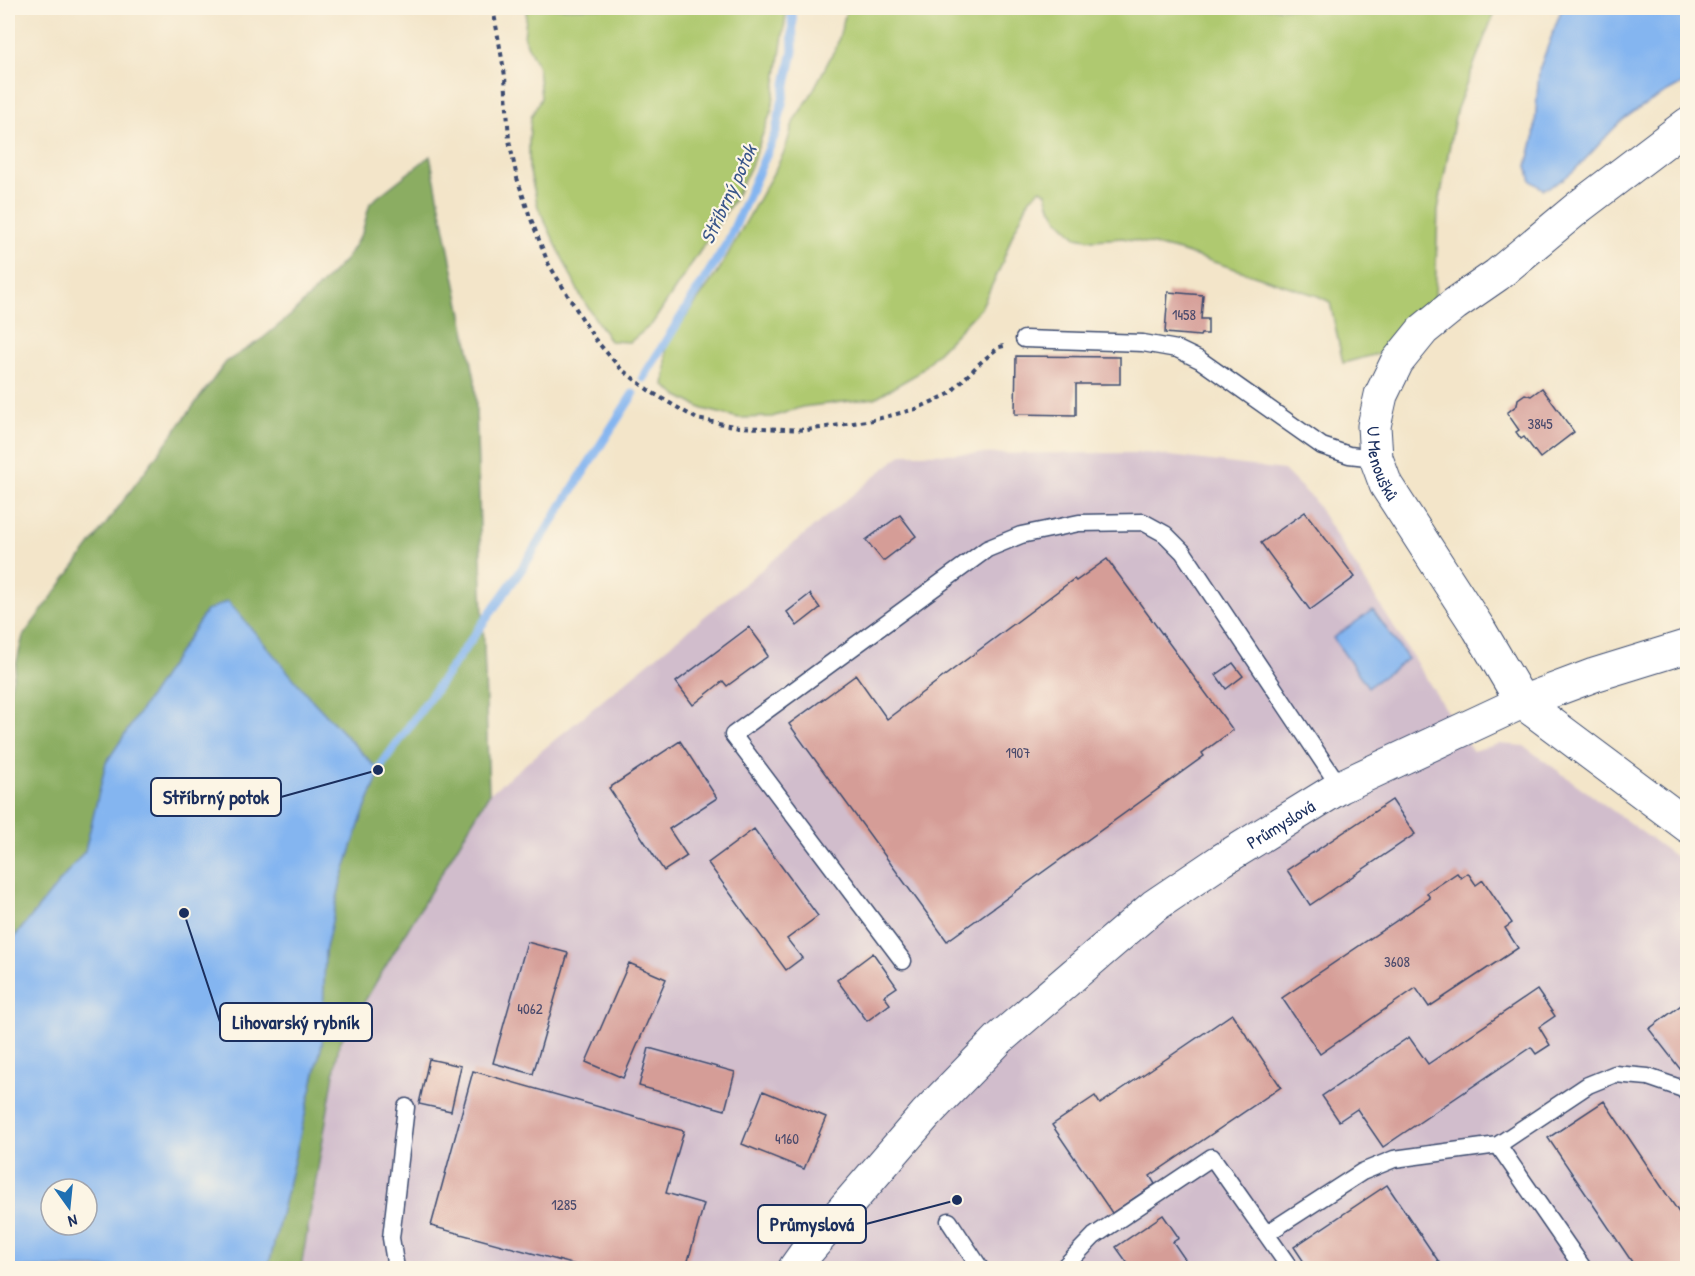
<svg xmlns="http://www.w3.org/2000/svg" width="1695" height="1276" font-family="'Patrick Hand',sans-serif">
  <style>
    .industrial { fill: #d1bdcc }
    .green { fill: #afc96f; stroke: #657c66; stroke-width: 1.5 }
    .forest { fill: #8bad62; stroke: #536e60; stroke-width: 1.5 }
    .water { fill: #84b5f0; stroke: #5072a7; stroke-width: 1.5; fill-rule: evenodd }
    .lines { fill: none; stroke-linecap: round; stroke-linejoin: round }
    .stream { stroke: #84b5f0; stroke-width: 9 }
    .building { fill: #d59d97 }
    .lane-casing { stroke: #3b4a6e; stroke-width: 19 }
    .street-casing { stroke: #3b4a6e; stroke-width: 35 }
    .secondary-casing { stroke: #3b4a6e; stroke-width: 35 }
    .path { stroke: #3b4a6e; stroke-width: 4; stroke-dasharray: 4.5 4.5; stroke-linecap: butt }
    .lane { stroke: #fff; stroke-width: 16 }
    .street { stroke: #fff; stroke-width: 33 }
    .secondary { stroke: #fff; stroke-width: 33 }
    .labels { text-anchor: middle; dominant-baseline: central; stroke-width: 4.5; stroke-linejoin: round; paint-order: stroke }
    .number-label { font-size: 15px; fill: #4a4a6c }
    .street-label { font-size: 18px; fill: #1b2f5e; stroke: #fcf5e5 }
    .water-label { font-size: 20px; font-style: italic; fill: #3a578a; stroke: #fcf5e5 }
    .leader { fill: none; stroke: #1b2f5e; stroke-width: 2 }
    .callout-dot { fill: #1b2f5e; stroke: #fcf5e5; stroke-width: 2 }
    .callout { fill: #fcf5e5; stroke: #1b2f5e; stroke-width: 2 }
    .callout-label { font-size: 20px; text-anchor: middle; font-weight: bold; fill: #1b2f5e }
  </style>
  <rect width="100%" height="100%" fill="#fcf5e5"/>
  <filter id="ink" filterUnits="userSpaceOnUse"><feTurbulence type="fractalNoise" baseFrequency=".0167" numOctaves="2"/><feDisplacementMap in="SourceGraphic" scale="12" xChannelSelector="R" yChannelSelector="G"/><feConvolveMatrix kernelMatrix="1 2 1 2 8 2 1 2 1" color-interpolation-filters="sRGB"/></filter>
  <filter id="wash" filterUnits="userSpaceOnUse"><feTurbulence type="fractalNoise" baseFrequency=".008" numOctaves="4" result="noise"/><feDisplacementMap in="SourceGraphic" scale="24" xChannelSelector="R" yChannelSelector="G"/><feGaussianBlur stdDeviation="1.35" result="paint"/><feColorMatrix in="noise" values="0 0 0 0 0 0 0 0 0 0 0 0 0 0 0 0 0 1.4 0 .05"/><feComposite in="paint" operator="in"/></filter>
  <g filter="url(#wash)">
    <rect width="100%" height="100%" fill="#f3e5c9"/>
    <path class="industrial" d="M1146 453 1284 470 1313 499 1472 751 1499 744 1524 746 1687 865V1268H301L339 1044 489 794 902 454Z"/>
    <path class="green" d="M527 8H787L772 109 751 166 735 198 652 324 630 342 610 341 581 297 538 207 529 168V141L531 117 541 98 538 67 524 38Z
      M847 8H1496L1456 111 1438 210 1435 298 1430 306 1381 353 1343 363 1330 302 1318 296 1180 251 1123 238 1093 240 1076 237 1058 219 1049 204 1046 193 1041 189 1030 198 1012 236 1001 266 981 308 917 374 875 398 802 407 772 417 739 418 703 409 676 395 664 385 666 372V345L719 270 775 170 785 150 794 120 808 100 837 45Z"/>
    <path class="forest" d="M430 156 475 379 489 794 339 1044 301 1268H266L270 1260 322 1044 325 952 341 881 361 819 380 772 311 699 206 611 106 763 85 851 8 945V698L23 636 226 362 262 339 291 315 315 291 346 259 362 233 370 203Z"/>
    <path class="water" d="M1562 8H1687V81C1667 93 1642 104 1623 120 1599 140 1574 181 1543 189L1531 181 1527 166 1534 138 1539 70Z
      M228 601 311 699 380 772 361 819 341 881 325 952 322 1044 270 1260 266 1268H8V945L85 851 106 763 206 611ZM51 1189H87V1225H51Z
      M1373 610 1408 659 1368 687 1333 638Z"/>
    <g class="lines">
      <path class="stream" d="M643 378 728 242 776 132 793 51 792 8
        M367 774 378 770 523 567 633 394"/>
    </g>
    <g id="blocks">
      <path class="building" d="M1168 292 1203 295 1201 319H1208V334H1201L1200 336 1165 333Z
        M1016 356 1120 357V384H1076V415L1015 414Z
        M1542 388 1574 432 1540 458 1524 437 1521 439 1516 432 1519 430 1507 413 1517 405 1518 399 1525 394 1531 396Z
        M1305 512 1355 577 1310 610 1261 543Z
        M900 515 916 536 883 561 866 540Z
        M1107 559 1233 730 1202 753 1204 756 947 941 789 724 856 675 887 719 1074 579 1076 581Z
        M810 594 820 608 797 626 787 612Z
        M749 627 766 650H764L768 656 727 686 723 681 693 705 676 682Z
        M1233 663 1243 676 1226 689 1216 675Z
        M680 741 717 798 669 829 687 856 664 871 609 788Z
        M1392 800 1415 834 1310 905 1287 870Z
        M754 829 818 916 787 939 802 958 786 970 708 863Z
        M1457 873 1461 878 1468 873 1476 885 1483 880 1512 923 1505 928 1518 948 1429 1007 1416 988 1320 1054 1282 998 1430 898 1427 893Z
        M527 942 568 953 533 1074 493 1063Z
        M873 953 897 987 884 996 890 1004 867 1021 837 980Z
        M629 963 666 979 623 1078 586 1062Z
        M1537 990 1555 1016 1539 1027 1550 1045 1536 1054 1531 1047 1383 1147 1357 1109 1339 1121 1322 1096 1409 1037 1428 1064Z
        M1688 1000V1071L1684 1074 1649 1029Z
        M1232 1014 1281 1087 1150 1176 1155 1184 1112 1213 1052 1125 1095 1096 1100 1104Z
        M649 1048 735 1072 725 1110 639 1086Z
        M429 1059 461 1066 451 1111 419 1104Z
        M473 1071 684 1131 666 1193 704 1204 686 1268H587L431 1226Z
        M763 1091 826 1117 804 1169 742 1144Z
        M1604 1101 1688 1226V1268H1636L1548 1138Z
        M1387 1185 1443 1268H1308L1294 1247Z
        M1163 1215 1179 1238 1173 1242 1191 1268H1131L1116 1247Z"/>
    </g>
  </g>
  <g filter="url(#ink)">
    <use href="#blocks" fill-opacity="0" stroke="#3b4a6e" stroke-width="1.5"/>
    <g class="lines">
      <g class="lane-casing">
        <path id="lane" d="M1024 339 1143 343 1177 349 1200 360 1322 446 1349 455 1376 458
          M903 961 733 735 987 549 1021 535 1079 523 1143 522 1165 534 1183 552 1340 787
          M1498 1145 1583 1268
          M949 1221 980 1268
          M1266 1234 1362 1172 1394 1159 1498 1145 1588 1085 1615 1074 1648 1077 1683 1089 1688 1095
          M396 1268 391 1238 406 1107
          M1063 1268 1094 1236 1212 1157 1290 1268"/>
      </g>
      <g class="street-casing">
        <g id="street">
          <path id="s1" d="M1688 124 1580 206 1497 275 1455 304 1423 330 1397 362 1381 395 1374 426 1376 458 1386 485 1479 629 1522 702 1688 826"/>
        </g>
      </g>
      <g class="secondary-casing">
        <g id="secondary">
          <path id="s2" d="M795 1268 805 1254 926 1114 999 1039 1154 906 1222 860 1340 787 1522 702 1594 675 1688 646"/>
        </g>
      </g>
      <path class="path" d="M493 8 505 76 509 140 517 178 529 214 548 263 594 338 621 369 651 392 697 419 739 427 807 430 873 420 916 409 949 394 980 363 999 347 1004 346"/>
      <use href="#lane" class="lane"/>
      <use href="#street" class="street"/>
      <use href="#secondary" class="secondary"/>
    </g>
  </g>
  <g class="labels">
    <g class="number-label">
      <text x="1184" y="314">1458</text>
      <text x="1540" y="423">3845</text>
      <text x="1018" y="752">1907</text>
      <text x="1397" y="961">3608</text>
      <text x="530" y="1008">4062</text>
      <text x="787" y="1138">4160</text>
      <text x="564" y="1204">1285</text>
    </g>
    <g class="street-label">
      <text stroke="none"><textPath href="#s1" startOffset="484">U Menoušků</textPath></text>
      <text stroke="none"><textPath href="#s2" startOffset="662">Průmyslová</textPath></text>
    </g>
    <g class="water-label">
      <text transform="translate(728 194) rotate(-65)">Stříbrný potok</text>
    </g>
  </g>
  <path class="leader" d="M378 770L281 797M184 913L220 1022M957 1200L866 1224"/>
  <g class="callout-dot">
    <circle cx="378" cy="770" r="6"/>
    <circle cx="184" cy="913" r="6"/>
    <circle cx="957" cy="1200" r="6"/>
  </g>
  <g class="callout">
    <rect x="151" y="778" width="130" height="38" rx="6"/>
    <rect x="220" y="1003" width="152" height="38" rx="6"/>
    <rect x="758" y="1205" width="108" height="38" rx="6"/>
  </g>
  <g class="callout-label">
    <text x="216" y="804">Stříbrný potok</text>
    <text x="296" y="1029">Lihovarský rybník</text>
    <text x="812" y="1231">Průmyslová</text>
  </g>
  <rect width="1695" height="1276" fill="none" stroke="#fcf5e5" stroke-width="30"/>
  <g transform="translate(69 1207) rotate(165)"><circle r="28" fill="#fcf5e5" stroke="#a2a6af" stroke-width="1.5"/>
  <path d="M0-4.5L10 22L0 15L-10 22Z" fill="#1f6fb2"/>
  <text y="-9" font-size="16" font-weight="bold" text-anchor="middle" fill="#1b2f5e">N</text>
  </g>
</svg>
